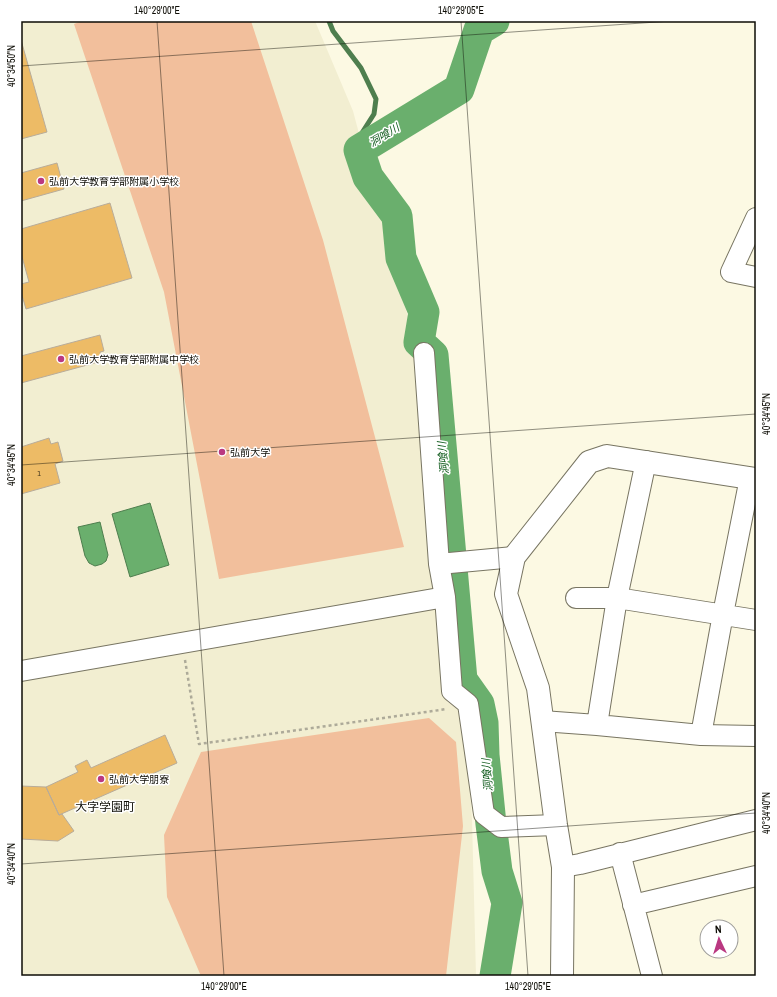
<svg xmlns="http://www.w3.org/2000/svg" width="777" height="997" font-family="'Archivo Narrow','Noto Sans JP',sans-serif">
  <style>
    .built { fill: #f2eed1 }
    .green { fill: #f2bf9c }
    .water { fill: #6aaf6d; stroke: #4e7e4e }
    .lines { fill: none; stroke-linecap: round; stroke-linejoin: round }
    .stream { stroke: #4e7e4e; stroke-width: 5 }
    .river { stroke: #6aaf6d; stroke-width: 31 }
    .building { fill: #edbb66; stroke: #b8ac9a }
    .street-casing { stroke: #787562; stroke-width: 22 }
    .secondary-casing { stroke: #787562; stroke-width: 24 }
    .path { stroke: #adaa99; stroke-width: 2.5; stroke-dasharray: 3 3; stroke-linecap: butt }
    .street { stroke: #fff; stroke-width: 20 }
    .secondary { stroke: #fff; stroke-width: 22 }
    .ticks { fill: none; stroke: #0e0d06; stroke-width: 1; stroke-opacity: 0.45 }
    .poi-dot { fill: #ba3881; stroke: #fff; stroke-width: 1.5 }
    .labels { text-anchor: middle; dominant-baseline: central; stroke-width: 3; stroke-linejoin: round; paint-order: stroke }
    .number-label { font-size: 8px; fill: #46381e }
    .poi-label { font-size: 10px; fill: #0e0d06; stroke: #fff; text-anchor: start }
    .water-label { font-size: 11px; font-style: italic; fill: #125c1e; stroke: #fff }
    .quarter-label { font-size: 12px; fill: #0e0d06; stroke: #fff }
    .neatline { fill: none; stroke: #0e0d06; stroke-width: 1.5 }
    .ticks-label { font-size: 10px; text-anchor: middle; fill: #0e0d06 }
  </style>
  <rect width="100%" height="100%" fill="#fcf9e3"/>
  <path class="built" d="M21 21H315L353 111 412 332 432 572 439 607 447 702 465 713 472 819 476 976H21Z"/>
  <path class="green" d="M82 21H251L323 240 404 547 219 579 164 292 74 24Z
    M429 718 456 742 463 826 446 976H201L167 897 164 835 201 752Z"/>
  <path class="water" d="M150 503 169 565 130 577 112 514Z
    M100 522 108 555 106 561 102 564 95 566 89 563 85 556 78 527Z"/>
  <g class="lines">
    <path class="stream" d="M329 21 333 31 361 68 376 99 374 114 360 136 359 150"/>
    <path class="river" d="M494 21 479 30 459 89 359 150 368 177 397 216 401 258 424 312 419 342 433 355 462 680 479 704 483 723 484 755 491 824 497 871 507 903 495 976"/>
  </g>
  <path class="building" d="M21 40 47 132 21 139Z
    M57 163 64 189 21 201V173Z
    M110 203 132 278 26 309 21 292V284L29 282 21 253V229Z
    M100 335 104 351 100 352 102 361 21 383V356Z
    M49 438 51 444 58 442 63 461 55 464 60 483 21 494V447Z
    M165 735 177 763 59 815 46 787 78 772 75 766 87 760 91 768Z
    M21 786 46 787 59 815 62 814 74 831 58 841 21 839Z"/>
  <g class="lines">
    <g class="street-casing">
      <path id="street" d="M756 218 731 272 756 277
        M424 353 439 564
        M514 557 439 564 445 597 452 691 468 704 484 814 501 827 556 825
        M576 598H617L756 620
        M21 671 445 597
        M542 721 597 725 701 735 756 736
        M597 725 617 598 646 461
        M701 735 723 614 750 478
        M620 853 652 976
        M563 867 580 864 756 820
        M633 905 756 876"/>
    </g>
    <g class="secondary-casing">
      <path id="secondary" d="M562 976 563 867 556 825 538 688 506 594 514 557 589 462 607 456 756 479"/>
    </g>
    <path class="path" d="M185 660 199 744 433 711 446 709"/>
    <use href="#street" class="street"/>
    <use href="#secondary" class="secondary"/>
  </g>
  <path class="ticks" d="M157 21 224 976M461 21 528 976M21 66 671 21M21 465 756 414M21 864 756 813"/>
  <g class="poi-dot">
    <circle cx="41" cy="181" r="4"/>
    <circle cx="61" cy="359" r="4"/>
    <circle cx="222" cy="452" r="4"/>
    <circle cx="101" cy="779" r="4"/>
  </g>
  <g class="labels">
    <g class="number-label">
      <text x="39" y="473">1</text>
    </g>
    <g class="poi-label">
      <text x="49" y="181">弘前大学教育学部附属小学校</text>
      <text x="69" y="359">弘前大学教育学部附属中学校</text>
      <text x="230" y="452">弘前大学</text>
      <text x="109" y="779">弘前大学朋寮</text>
    </g>
    <g class="water-label">
      <text transform="translate(384 135) rotate(-31)">洞喰川</text>
      <text transform="translate(443 458) rotate(-95)">洞喰川</text>
      <text transform="translate(487 775) rotate(-94)">洞喰川</text>
    </g>
    <g class="quarter-label">
      <text x="105" y="807">大字学園町</text>
    </g>
  </g>
  <rect width="777" height="997" fill="none" stroke="#ffffff" stroke-width="44"/>
  <g transform="translate(719 939) rotate(356)"><circle r="19" fill="#ffffff" stroke="#9f9e9b"/>
  <path d="M0-3L7 15L0 10L-7 15Z" fill="#ba3881"/>
  <text y="-6" font-size="11" font-weight="bold" text-anchor="middle" fill="#0e0d06">N</text>
  </g>
  <rect x="22" y="22" width="733" height="953" class="neatline"/>
  <g class="ticks-label">
    <text x="157" y="14">140°29'00"E</text>
    <text x="461" y="14">140°29'05"E</text>
    <text transform="translate(11 66) rotate(-90)" y="4">40°34'50"N</text>
    <text transform="translate(766 414) rotate(-90)" y="4">40°34'45"N</text>
    <text transform="translate(11 465) rotate(-90)" y="4">40°34'45"N</text>
    <text transform="translate(766 813) rotate(-90)" y="4">40°34'40"N</text>
    <text transform="translate(11 864) rotate(-90)" y="4">40°34'40"N</text>
    <text x="224" y="990">140°29'00"E</text>
    <text x="528" y="990">140°29'05"E</text>
  </g>
</svg>
